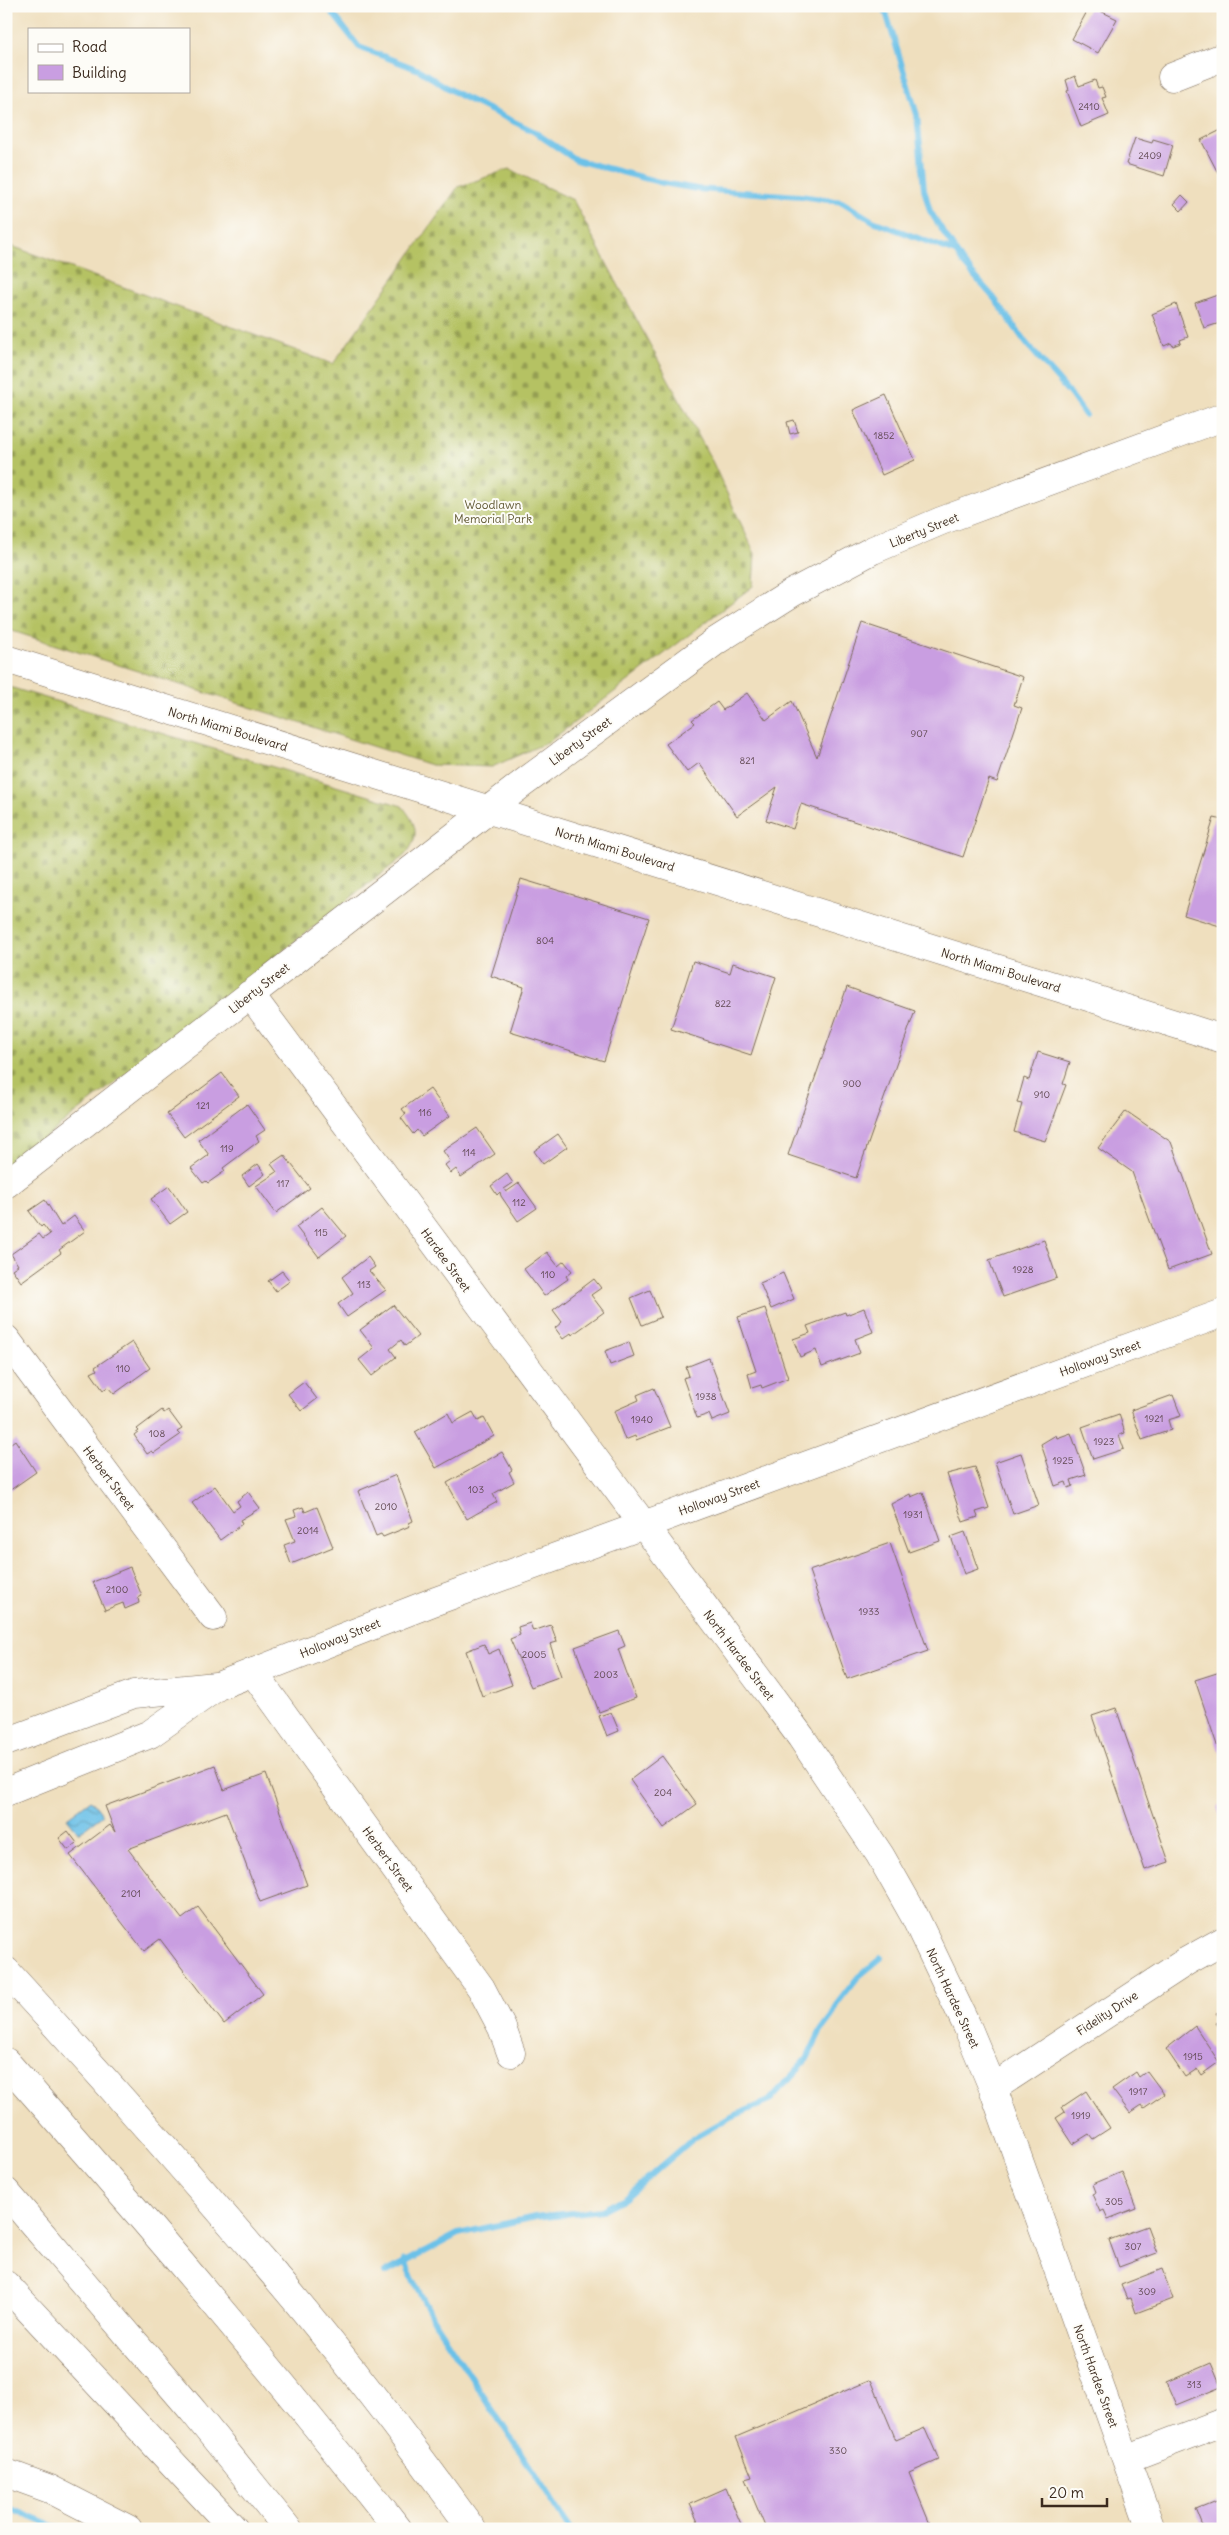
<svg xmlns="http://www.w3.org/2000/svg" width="1229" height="2535" font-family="Delius,sans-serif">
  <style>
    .cemetery { fill: url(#cemetery-stones); stroke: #787641 }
    .water { fill: url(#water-waves); stroke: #547683 }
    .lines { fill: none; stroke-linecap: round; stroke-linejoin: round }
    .stream { stroke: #6cc1e8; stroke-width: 6 }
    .building { fill: #c99ee1 }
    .minor-casing { stroke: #7a6956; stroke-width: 29 }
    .major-casing { stroke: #7a6956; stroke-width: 29 }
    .highway-casing { stroke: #7a6956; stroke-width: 29 }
    .minor { stroke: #fff; stroke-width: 28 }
    .major { stroke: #fff; stroke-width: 28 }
    .highway { stroke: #fff; stroke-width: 28 }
    .labels { text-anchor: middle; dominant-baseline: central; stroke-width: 4; stroke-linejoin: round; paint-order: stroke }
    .number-label { font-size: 10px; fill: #5e474f }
    .park-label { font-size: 12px; fill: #605833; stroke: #fdfcf7 }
    .street-label { font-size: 12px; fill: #3b2a1e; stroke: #fdfcf7 }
  </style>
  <defs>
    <pattern id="cemetery-stones" width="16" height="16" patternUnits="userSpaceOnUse" patternTransform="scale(1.25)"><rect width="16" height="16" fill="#b5c264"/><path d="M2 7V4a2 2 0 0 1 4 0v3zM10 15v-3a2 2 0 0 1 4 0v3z" fill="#949e52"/></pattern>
    <pattern id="water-waves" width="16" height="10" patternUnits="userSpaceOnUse" patternTransform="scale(1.25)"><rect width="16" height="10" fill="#6cc1e8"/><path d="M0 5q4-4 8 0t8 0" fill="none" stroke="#5a9dbb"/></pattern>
  </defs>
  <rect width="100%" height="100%" fill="#fdfcf7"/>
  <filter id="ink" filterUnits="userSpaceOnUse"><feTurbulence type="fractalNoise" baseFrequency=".02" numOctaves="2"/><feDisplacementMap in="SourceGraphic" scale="10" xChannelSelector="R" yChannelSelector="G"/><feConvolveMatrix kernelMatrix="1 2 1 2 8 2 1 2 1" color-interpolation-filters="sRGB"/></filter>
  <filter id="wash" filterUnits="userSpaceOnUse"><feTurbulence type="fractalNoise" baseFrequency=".0096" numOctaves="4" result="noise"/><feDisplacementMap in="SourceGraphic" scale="20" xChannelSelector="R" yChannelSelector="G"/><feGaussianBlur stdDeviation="1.12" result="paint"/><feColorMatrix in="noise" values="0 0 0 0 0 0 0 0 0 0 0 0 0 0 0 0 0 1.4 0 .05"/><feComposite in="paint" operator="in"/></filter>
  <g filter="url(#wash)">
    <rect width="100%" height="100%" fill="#efdfbe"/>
    <path class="cemetery" d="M509 169 573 200 713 463 755 554 753 586 550 741 492 767 431 765 6 629V244L333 364 458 187Z
      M6 686 402 806C417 824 421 837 404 856L6 1168Z"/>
    <path class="water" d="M91 1800 103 1815 79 1833 67 1818Z"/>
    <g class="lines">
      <path class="stream" d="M327 6 359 47 419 70 459 95 533 131 576 160 663 183 697 189 801 196 842 202 873 221 955 252
        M884 6 917 115 924 189 930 211 963 263 994 298 1026 343 1071 395 1085 415
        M405 2260 409 2272 436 2324 571 2529
        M385 2273 458 2234 535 2217 602 2210 625 2198 694 2138 729 2118 769 2101 807 2059 820 2032 832 2016 839 2001 858 1977 881 1958
        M6 2507 60 2529"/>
    </g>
    <g id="blocks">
      <path class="building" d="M1090 6 1117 19 1098 53 1072 39Z
        M1075 76 1079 86 1095 80 1098 88 1102 87 1106 97 1102 98 1109 115 1081 127 1067 91 1069 90 1066 80Z
        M1223 129V171L1218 173 1201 140Z
        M1135 138 1152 143 1153 139 1173 145 1164 176 1126 164Z
        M1182 195 1189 202 1181 211 1174 204Z
        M1223 293V322L1204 328 1195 303Z
        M1176 304 1188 337 1180 340 1181 343 1173 346 1171 343 1164 346 1152 314Z
        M886 395 915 460 882 475 853 410Z
        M794 420 798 432 790 434 787 422Z
        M862 623 1023 677 1014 705 1022 708 997 782 989 779 963 857 801 804 793 829 766 820 777 787 737 816 699 763 687 772 666 744 695 723 692 720 717 702 723 710 747 693 766 720 792 701 817 757Z
        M1214 818 1223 820V927L1184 915Z
        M521 879 649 918 604 1061 510 1032 524 987 491 976Z
        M693 961 730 973 733 963 776 977 751 1055 671 1029Z
        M847 987 915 1011 856 1178 788 1155Z
        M1038 1052 1070 1062 1063 1084 1066 1085 1045 1141 1014 1132 1022 1104 1017 1103 1024 1078 1029 1080Z
        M222 1073 239 1096 184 1137 167 1114Z
        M430 1089 450 1116 422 1136 417 1130 413 1134 401 1118 406 1114 402 1109Z
        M247 1104 265 1130 256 1136 259 1141 223 1168 225 1171 208 1183 206 1181 203 1183 191 1168 209 1155 198 1140Z
        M1126 1111 1171 1142 1212 1254 1168 1270 1132 1172 1098 1148Z
        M477 1128 495 1154 461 1177 456 1169 451 1173 445 1165 450 1161 443 1151Z
        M558 1134 567 1147 543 1164 534 1151Z
        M284 1155 310 1188 276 1213 256 1186 277 1172 271 1164Z
        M258 1164 265 1174 249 1186 242 1176Z
        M507 1174 513 1183 504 1189 506 1192 519 1183 537 1208 518 1221 501 1196 500 1192 497 1195 491 1186Z
        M169 1186 187 1212 170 1224 151 1199Z
        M45 1200 61 1226 74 1216 85 1231 59 1250 61 1253 21 1282 12 1269 18 1265 11 1254 39 1234 43 1239 50 1234 43 1225 41 1227 29 1211Z
        M322 1207 346 1236 319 1257 296 1227Z
        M1044 1240 1057 1278 1003 1297 989 1260Z
        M547 1252 558 1266 564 1261 572 1271 566 1276 568 1279 544 1296 524 1269Z
        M368 1257 375 1267 369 1271 386 1290 347 1317 338 1304 353 1293 342 1277Z
        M282 1271 290 1281 276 1291 268 1281Z
        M783 1273 794 1299 771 1309 760 1283Z
        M594 1279 601 1288 591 1295 604 1312 572 1335 571 1333 563 1339 555 1328 562 1322 553 1310Z
        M650 1290 661 1317 642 1325 631 1298Z
        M393 1305 418 1336 405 1346 401 1340 390 1349 396 1357 372 1376 359 1360 374 1348 360 1330Z
        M765 1308 788 1378 762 1388 761 1385 752 1388 748 1374 756 1371 738 1317Z
        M864 1308 873 1332 855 1339 860 1353 822 1367 816 1350 800 1357 793 1339 810 1333 807 1326 845 1312 846 1315Z
        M132 1342 150 1368 114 1394 108 1387 103 1390 91 1373 97 1370 95 1367Z
        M629 1342 634 1356 610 1365 605 1351Z
        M709 1358 730 1414 712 1421 709 1414 697 1418 683 1378 689 1376 686 1367Z
        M304 1382 317 1399 301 1411 288 1394Z
        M654 1388 670 1427 636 1440 635 1436 625 1440 614 1411 639 1400 637 1395Z
        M1173 1395 1181 1416 1168 1420 1171 1430 1142 1440 1131 1410Z
        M162 1410 164 1413 168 1410 182 1429 177 1432 180 1435 154 1453 152 1451 147 1454 134 1435 139 1431 137 1429Z
        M473 1412 478 1421 484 1418 494 1436 436 1468 415 1432 448 1413 453 1423Z
        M1119 1414 1125 1433 1119 1435 1124 1449 1093 1459 1082 1427Z
        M1071 1433 1086 1475 1071 1480 1073 1486 1068 1488 1066 1482 1055 1486 1041 1444 1056 1435 1057 1438Z
        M15 1440 36 1472 6 1493V1447Z
        M502 1452 512 1470 509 1472 514 1482 493 1494 497 1502 467 1519 447 1483Z
        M1021 1453 1039 1505 1013 1514 995 1462Z
        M975 1467 989 1508 976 1512 978 1517 963 1522 947 1474Z
        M396 1475 413 1521 409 1523 410 1526 383 1537 381 1534 376 1536 358 1491Z
        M215 1486 233 1511 240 1506 237 1501 248 1492 260 1508 240 1520 242 1524 220 1540 192 1503Z
        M923 1492 940 1541 909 1552 891 1504 910 1494 911 1497Z
        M303 1507 305 1512 317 1507 333 1547 291 1564 284 1545 295 1541 286 1519 296 1516 294 1510Z
        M965 1532 978 1569 964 1574 951 1537Z
        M890 1543 928 1651 847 1679 809 1571Z
        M130 1567 142 1596 138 1598 139 1603 125 1609 123 1603 105 1610 93 1582Z
        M530 1623 533 1631 551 1625 557 1642 550 1644 561 1676 531 1687 510 1639 520 1635 518 1627Z
        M619 1631 625 1646 618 1649 636 1698 599 1712 575 1647Z
        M484 1644 488 1654 499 1649 512 1685 482 1696 466 1651Z
        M1223 1671V1760H1222L1195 1680Z
        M1116 1708 1169 1862 1145 1870 1092 1716Z
        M611 1712 619 1731 607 1736 599 1716Z
        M662 1756 697 1804 664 1828 630 1780Z
        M215 1765 224 1790 266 1774 307 1885 260 1902 226 1812 128 1849 182 1919 198 1907 263 1994 224 2024 160 1939 144 1951 70 1855 110 1825 115 1832 105 1806Z
        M1223 1804V1822H1222L1217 1806Z
        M68 1831 77 1843 68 1850 59 1838Z
        M1223 2009V2033L1216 2023 1221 2020 1216 2013Z
        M1195 2026 1219 2062 1201 2075 1197 2069 1185 2077 1166 2049Z
        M1147 2071 1164 2094 1144 2108 1142 2105 1130 2113 1112 2089 1136 2072 1139 2077Z
        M1086 2091 1110 2128 1093 2139 1089 2134 1073 2144 1056 2118 1065 2112 1062 2107Z
        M1122 2172 1136 2208 1108 2219 1104 2210 1100 2212 1092 2194 1096 2192 1093 2184Z
        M1147 2226 1157 2253 1119 2267 1109 2240Z
        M1162 2269 1173 2299 1136 2313 1131 2298 1127 2299 1121 2285Z
        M1211 2363 1221 2387 1177 2405 1167 2382Z
        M871 2380 896 2440 925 2428 939 2460 909 2473 932 2529H766L745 2479 752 2477 736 2437Z
        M726 2488 743 2529H701L690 2504Z
        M1223 2498V2527L1204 2529 1196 2509Z"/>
    </g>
  </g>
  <g filter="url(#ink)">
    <use href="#blocks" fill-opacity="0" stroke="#7a6956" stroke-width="1"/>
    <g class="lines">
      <g class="minor-casing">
        <path id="minor" d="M1172 77 1223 57
          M6 659 1223 1039
          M250 994 801 1737 880 1855 914 1915 967 2026 993 2088 1151 2529
          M6 1184 522 784 716 641 792 593 873 550 941 521 1223 417
          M6 1339 213 1617
          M253 1672 481 1988 502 2028 511 2053
          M993 2088 1187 1961 1223 1941
          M1126 2459 1223 2422
          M6 2473 50 2489 128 2529"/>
      </g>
      <g class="major-casing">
        <path id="major" d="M6 1742 134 1694 216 1686
          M6 1792 150 1734 218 1686 433 1602 1223 1313"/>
      </g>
      <g class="highway-casing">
        <path id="highway" d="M6 1971C95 2068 182 2166 267 2266 339 2350 407 2439 472 2529
          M6 2062C141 2214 273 2369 398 2529
          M6 2192 193 2411 288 2529
          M6 2285 234 2529"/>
      </g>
      <use href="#minor" class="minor"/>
      <use href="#major" class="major"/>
      <use href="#highway" class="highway"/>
    </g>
  </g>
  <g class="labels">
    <g class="number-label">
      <text x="1089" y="106">2410</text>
      <text x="1150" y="155">2409</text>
      <text x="884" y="435">1852</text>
      <text x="919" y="733">907</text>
      <text x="747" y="760">821</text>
      <text x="545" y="940">804</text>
      <text x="723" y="1003">822</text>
      <text x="852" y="1083">900</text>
      <text x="1042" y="1094">910</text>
      <text x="203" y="1105">121</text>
      <text x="425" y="1112">116</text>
      <text x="227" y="1148">119</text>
      <text x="469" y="1152">114</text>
      <text x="283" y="1183">117</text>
      <text x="519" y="1202">112</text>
      <text x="321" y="1232">115</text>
      <text x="1023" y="1269">1928</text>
      <text x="548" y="1274">110</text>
      <text x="364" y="1284">113</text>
      <text x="123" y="1368">110</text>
      <text x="706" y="1396">1938</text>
      <text x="1154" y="1418">1921</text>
      <text x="642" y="1419">1940</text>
      <text x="157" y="1433">108</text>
      <text x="1104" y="1441">1923</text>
      <text x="1063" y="1460">1925</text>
      <text x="476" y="1489">103</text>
      <text x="386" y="1506">2010</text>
      <text x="913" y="1514">1931</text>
      <text x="308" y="1530">2014</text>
      <text x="117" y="1589">2100</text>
      <text x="869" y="1611">1933</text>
      <text x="534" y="1654">2005</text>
      <text x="606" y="1674">2003</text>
      <text x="663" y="1792">204</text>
      <text x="131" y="1893">2101</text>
      <text x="1193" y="2056">1915</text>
      <text x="1138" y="2091">1917</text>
      <text x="1081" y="2115">1919</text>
      <text x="1114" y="2201">305</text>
      <text x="1133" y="2246">307</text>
      <text x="1147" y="2291">309</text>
      <text x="1194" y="2384">313</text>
      <text x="838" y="2450">330</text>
    </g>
    <g class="park-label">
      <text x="493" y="504">Woodlawn<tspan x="493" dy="14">Memorial Park</tspan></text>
    </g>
    <g class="street-label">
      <text transform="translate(924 530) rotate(-22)">Liberty Street</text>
      <text transform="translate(228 729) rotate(17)">North Miami Boulevard</text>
      <text transform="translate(580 741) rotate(-36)">Liberty Street</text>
      <text transform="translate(615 849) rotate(17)">North Miami Boulevard</text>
      <text transform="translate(1001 970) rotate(17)">North Miami Boulevard</text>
      <text transform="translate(259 988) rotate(-38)">Liberty Street</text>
      <text transform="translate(446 1260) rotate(54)">Hardee Street</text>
      <text transform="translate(1100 1358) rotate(-20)">Holloway Street</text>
      <text transform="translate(109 1478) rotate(53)">Herbert Street</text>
      <text transform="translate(719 1497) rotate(-20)">Holloway Street</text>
      <text transform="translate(340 1638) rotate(-22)">Holloway Street</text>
      <text transform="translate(739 1655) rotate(53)">North Hardee Street</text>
      <text transform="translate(388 1859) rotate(54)">Herbert Street</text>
      <text transform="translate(953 1998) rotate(65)">North Hardee Street</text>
      <text transform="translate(1107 2013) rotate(-33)">Fidelity Drive</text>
      <text transform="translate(1096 2376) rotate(70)">North Hardee Street</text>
    </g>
  </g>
  <rect width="1229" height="2535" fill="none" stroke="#fdfcf7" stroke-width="25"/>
  <rect x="28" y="28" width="162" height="65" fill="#fdfcf7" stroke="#afa8a0"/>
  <rect x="38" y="44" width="25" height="8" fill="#ffffff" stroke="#afa8a0"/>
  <text x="72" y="52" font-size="15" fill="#3b2a1e">Road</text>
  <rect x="38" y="65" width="25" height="15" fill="#c99ee1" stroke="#afa8a0"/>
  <text x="72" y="78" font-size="15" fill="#3b2a1e">Building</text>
  <path d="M1042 2498v8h65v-8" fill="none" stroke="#3b2a1e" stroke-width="2.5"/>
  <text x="1049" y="2498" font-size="15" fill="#3b2a1e" stroke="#fdfcf7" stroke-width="4" paint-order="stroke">20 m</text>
</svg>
